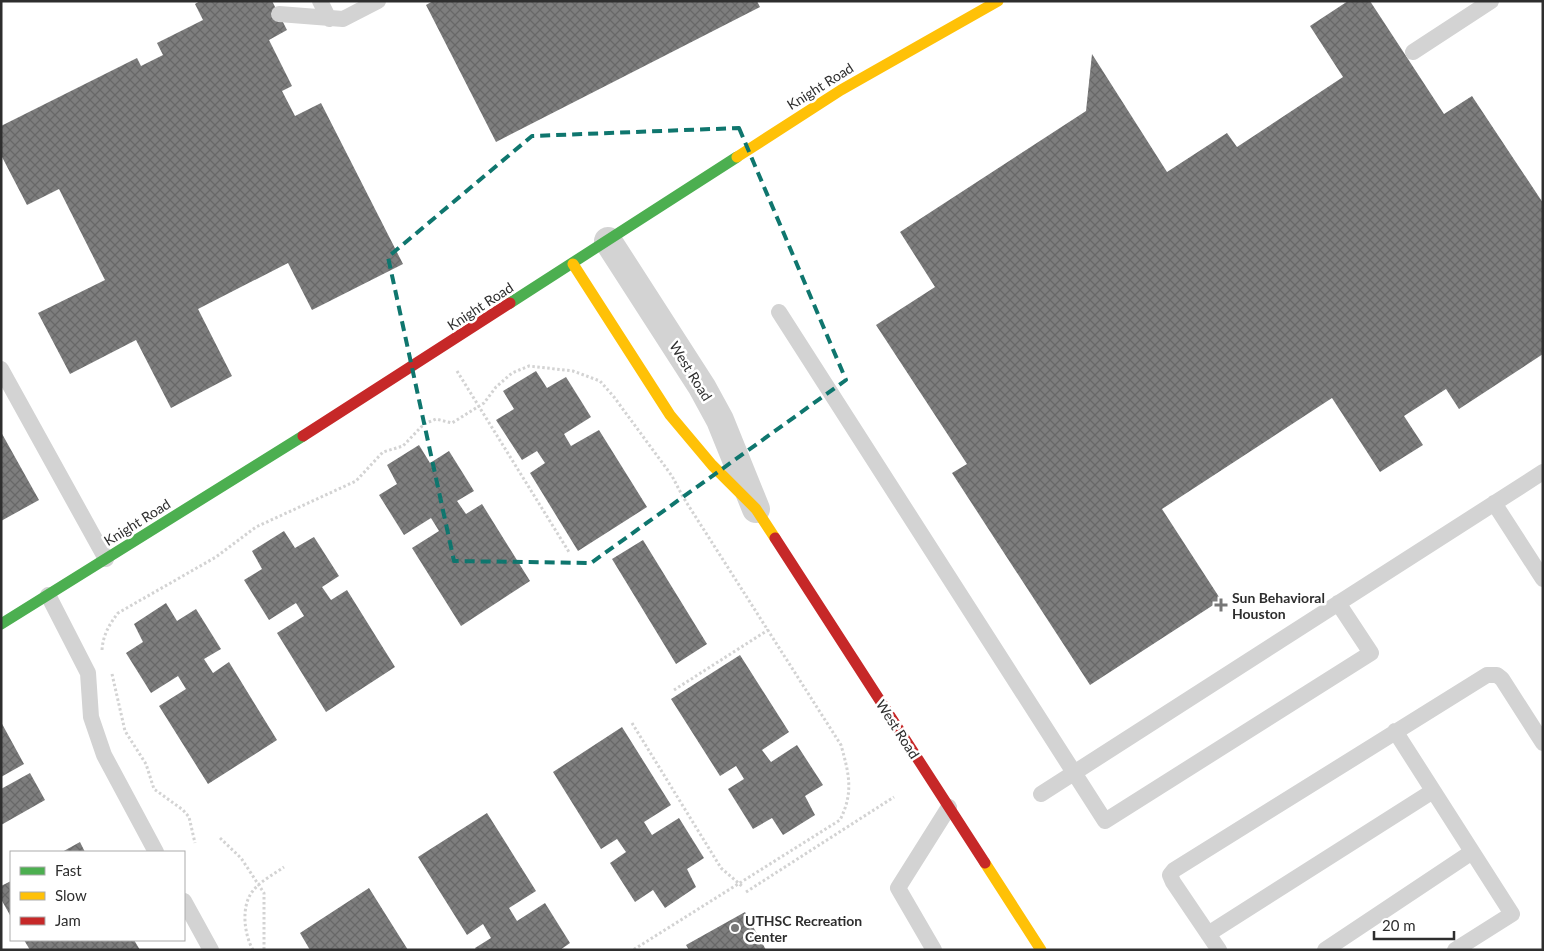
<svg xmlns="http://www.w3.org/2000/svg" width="1544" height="951" font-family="Lato,sans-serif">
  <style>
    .building { fill: url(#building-cross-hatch) }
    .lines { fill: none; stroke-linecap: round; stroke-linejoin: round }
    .path { stroke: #d3d3d3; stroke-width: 3; stroke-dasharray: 2.5 2.5; stroke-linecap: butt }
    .lane { stroke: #d3d3d3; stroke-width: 16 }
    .street { stroke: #d3d3d3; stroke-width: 28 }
    .fast { stroke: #4caf50; stroke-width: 11 }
    .slow { stroke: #ffc107; stroke-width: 11 }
    .jam { stroke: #c62828; stroke-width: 11 }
    .marked { fill: none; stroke: #0f766e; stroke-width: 4; stroke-dasharray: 10 6; stroke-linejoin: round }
    .poi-dot { fill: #777; stroke: #fff; stroke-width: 2 }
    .labels { text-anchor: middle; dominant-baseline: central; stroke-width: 5; stroke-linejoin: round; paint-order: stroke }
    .street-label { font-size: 14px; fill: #2e2e2e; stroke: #fff }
    .poi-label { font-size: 14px; font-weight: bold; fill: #2e2e2e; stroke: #fff; text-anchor: start }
  </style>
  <defs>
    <pattern id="building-cross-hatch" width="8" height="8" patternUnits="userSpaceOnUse" patternTransform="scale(1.25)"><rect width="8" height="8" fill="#7e7e7e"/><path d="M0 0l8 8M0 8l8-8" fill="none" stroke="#686868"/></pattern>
  </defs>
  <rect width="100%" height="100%" fill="#fff"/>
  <path class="building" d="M200 1H272L287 30 269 40 292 86 282 91 295 116 321 103 403 264 312 310 288 263 198 309 232 376 171 408 136 340 70 374 38 313 105 280 59 189 27 205 1 155V126L137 58 141 66 163 55 157 43 203 20 195 4Z
    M433 1H757L760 7 496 142 426 5Z
    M1348 1H1370L1444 114 1472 96 1543 203V354L1459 409 1446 389 1404 416 1423 445 1380 472 1332 398 1162 509 1221 600 1090 685 952 473 967 464 876 325 935 287 900 232 1086 111 1092 54 1167 172 1227 133 1237 147 1343 77 1310 26Z
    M536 371 547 388 566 377 591 417 564 434 571 446 599 430 647 507 578 551 530 473 545 463 537 451 522 460 496 420 514 409 503 391Z
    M1 432 39 500 1 521Z
    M419 445 430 463 449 451 474 491 457 501 466 514 482 504 530 581 461 626 412 548 439 531 431 518 404 535 379 495 397 484 387 465Z
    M284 531 295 548 314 537 339 576 322 587 331 600 347 590 395 667 326 712 277 633 304 616 296 603 269 620 244 580 262 569 252 551Z
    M643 540 707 644 676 664 612 559Z
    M166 603 177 621 196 609 221 649 204 659 213 673 229 662 277 740 208 784 159 706 186 689 178 676 151 693 126 653 143 642 134 624Z
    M740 655 789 732 762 750 771 762 797 745 823 785 805 796 815 815 783 835 772 818 753 829 728 789 744 779 736 766 720 776 671 699Z
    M1 722 24 764 1 777Z
    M622 727 671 805 644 822 652 835 679 818 704 858 687 869 696 887 665 908 653 890 635 902 610 863 626 852 617 839 601 849 553 772Z
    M30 773 45 800 1 825V789Z
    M487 813 536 891 509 908 517 921 545 903 570 943 560 950H476L475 948 491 938 483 924 467 935 418 857Z
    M80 842 85 852H62Z
    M11 881V917L1 899V886Z
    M369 888 408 950H310L300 933Z
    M745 912 766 950H689L686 945Z
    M24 940H134L140 950H30Z"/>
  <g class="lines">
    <path class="path" d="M457 371 569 552
      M102 650C103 635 109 625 118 613L216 557 256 527 356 481 383 452 403 446 424 424 436 419 452 423 484 403 496 387 512 373 529 366 573 371 600 381 614 397 672 476 683 497 841 745C849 774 854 792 840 820L633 950
      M112 674 125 731 146 764 154 789 183 810 189 817 195 843
      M674 690 768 630
      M632 723 721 868 743 887
      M220 838 241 858 264 893V950
      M746 892 894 797
      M253 950C244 934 241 907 252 892 259 882 274 874 284 867"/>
    <path class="lane" d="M320 1 329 19
      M279 14 343 19 378 1
      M1413 52 1491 1
      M779 312 1105 821 1371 653 1338 603
      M1 369 106 559
      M1494 503 1543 579
      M48 595 88 673 91 717 104 755 156 852
      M1395 731 1512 914 1455 950
      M1041 794 1543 472
      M184 901 211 950
      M1208 934 1433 791
      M934 950 898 888 949 807
      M1219 950 1173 882 1170 875 1174 870 1487 675H1497L1502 679 1543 743
      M1325 950 1472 852"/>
    <path class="street" d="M608 241 702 387 720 420 756 509"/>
    <path class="fast" d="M510 303 737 157
      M1 624 303 436"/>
    <path class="slow" d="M737 157 841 90 998 1
      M573 264 670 415 712 465 756 509 775 538
      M985 863 1041 950"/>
    <path class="jam" d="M303 436 510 303
      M775 538 985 863"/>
  </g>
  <path class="marked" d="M739 128 846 380 591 563 454 561 388 257 532 136Z"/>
  <g class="poi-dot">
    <path d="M1218.5 597.5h5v5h5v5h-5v5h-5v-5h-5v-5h5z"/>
    <circle cx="735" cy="928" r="5"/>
  </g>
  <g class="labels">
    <g class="street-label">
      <text transform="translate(820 86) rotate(-32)">Knight Road</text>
      <text transform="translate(480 306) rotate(-33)">Knight Road</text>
      <text transform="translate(691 371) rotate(58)">West Road</text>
      <text transform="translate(137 522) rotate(-32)">Knight Road</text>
      <text transform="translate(898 729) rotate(57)">West Road</text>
    </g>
    <g class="poi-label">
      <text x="1232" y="597">Sun Behavioral<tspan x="1232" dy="16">Houston</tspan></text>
      <text x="745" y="920">UTHSC Recreation<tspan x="745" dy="16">Center</tspan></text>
    </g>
  </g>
  <rect width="1544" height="951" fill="none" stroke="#2e2e2e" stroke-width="5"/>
  <rect x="10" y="851" width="175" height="90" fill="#ffffff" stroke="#ababab"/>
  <rect x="20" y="867" width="25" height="8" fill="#4caf50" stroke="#ababab"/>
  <text x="55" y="876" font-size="15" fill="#2e2e2e">Fast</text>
  <rect x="20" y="892" width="25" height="8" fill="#ffc107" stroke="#ababab"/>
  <text x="55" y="901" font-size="15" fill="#2e2e2e">Slow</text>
  <rect x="20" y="917" width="25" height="8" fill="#c62828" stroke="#ababab"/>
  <text x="55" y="926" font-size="15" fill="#2e2e2e">Jam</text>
  <path d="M1374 931v8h80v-8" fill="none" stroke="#2e2e2e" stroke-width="2.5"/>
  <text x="1382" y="931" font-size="15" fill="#2e2e2e" stroke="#ffffff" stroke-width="4" paint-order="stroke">20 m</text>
</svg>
